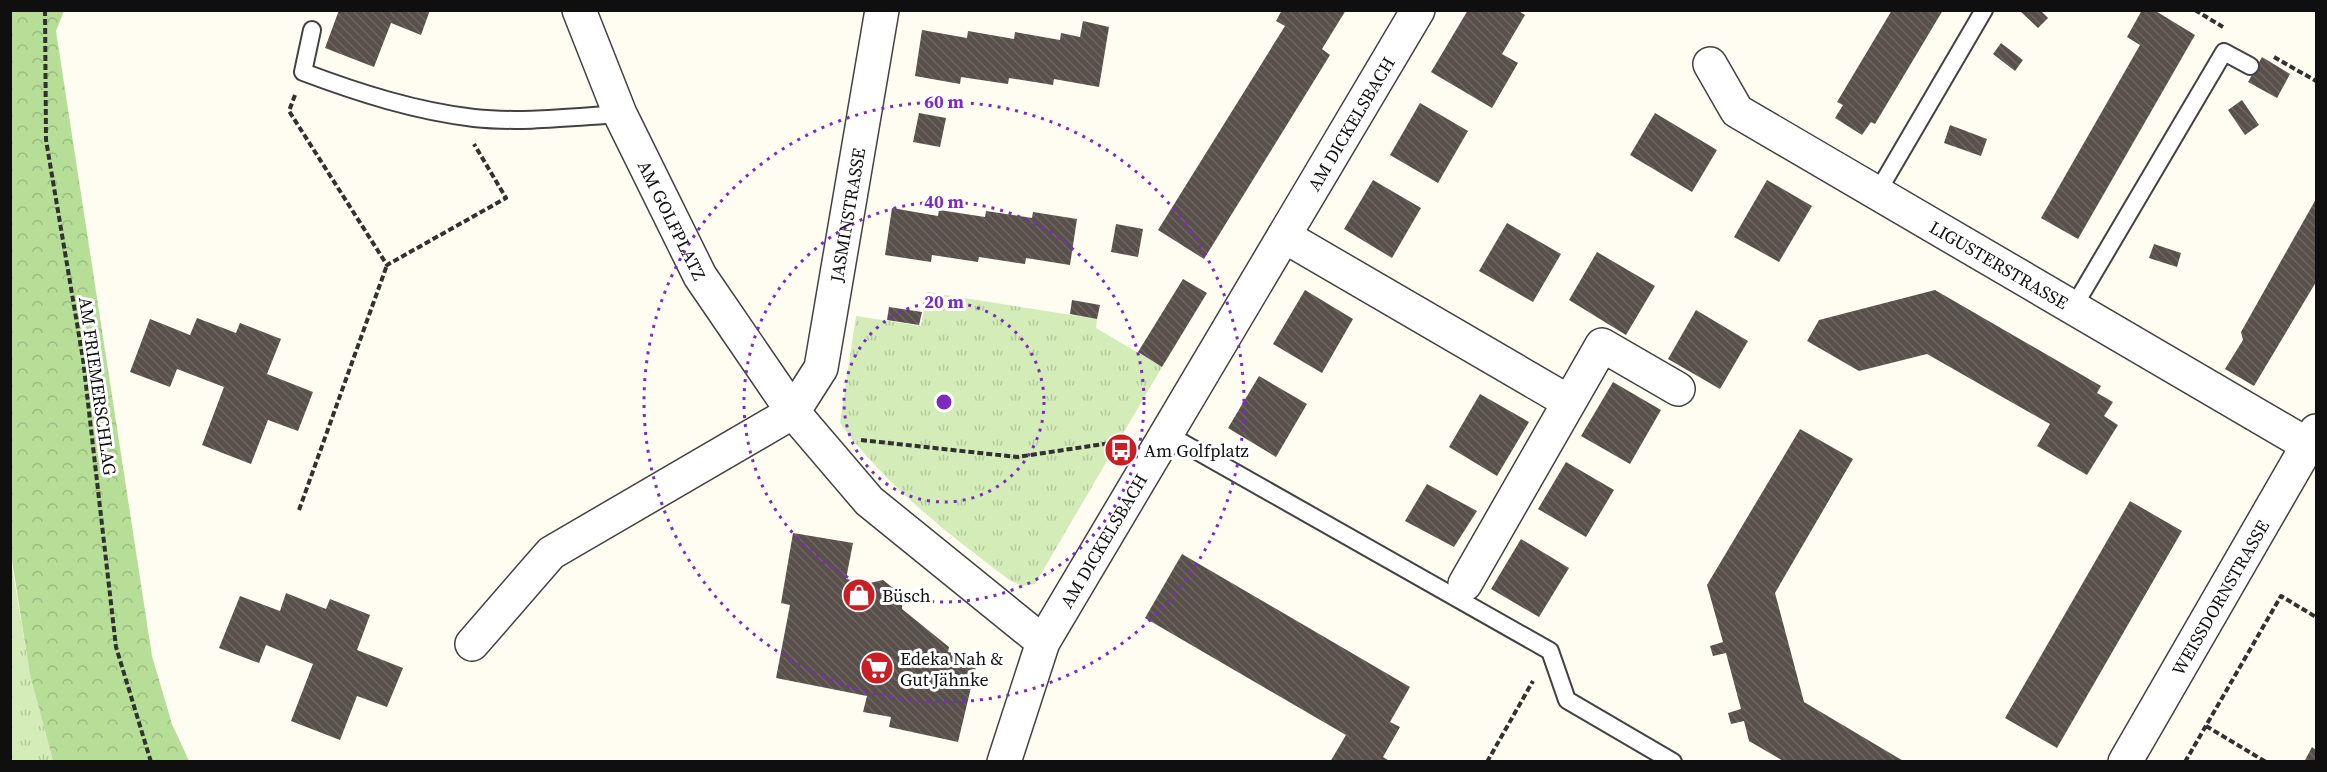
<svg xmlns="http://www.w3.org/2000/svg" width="2327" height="772" font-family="'Source Serif 4',serif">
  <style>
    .grass { fill: url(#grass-tufts) }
    .forest { fill: url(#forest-crowns) }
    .building { fill: url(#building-back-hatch) }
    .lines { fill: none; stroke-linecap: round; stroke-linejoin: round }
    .service-casing { stroke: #424242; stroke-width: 20 }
    .minor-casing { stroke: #424242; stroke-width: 36 }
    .path { stroke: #313131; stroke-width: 4; stroke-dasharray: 6 3; stroke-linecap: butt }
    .service { stroke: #fff; stroke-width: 16 }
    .minor { stroke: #fff; stroke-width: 33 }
    .ring { fill: none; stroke: #7b2cbf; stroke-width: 3; stroke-dasharray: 3 6 }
    .labels { text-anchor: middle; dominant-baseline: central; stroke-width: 6; stroke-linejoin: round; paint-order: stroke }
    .street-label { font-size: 18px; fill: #0f0f0f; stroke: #fff }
    .poi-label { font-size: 18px; fill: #0f0f0f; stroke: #fff; text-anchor: start }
    .centre { fill: #7b2cbf; stroke: #fff; stroke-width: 3 }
    .ring-label { font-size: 18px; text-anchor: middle; font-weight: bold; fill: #7b2cbf; stroke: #fff; stroke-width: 6; stroke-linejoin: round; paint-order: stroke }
  </style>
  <defs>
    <pattern id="grass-tufts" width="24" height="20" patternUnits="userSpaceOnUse" patternTransform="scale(1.5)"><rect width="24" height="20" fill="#d3ecb8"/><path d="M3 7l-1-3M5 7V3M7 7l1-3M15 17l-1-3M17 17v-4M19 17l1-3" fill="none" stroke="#b4c99d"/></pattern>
    <pattern id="forest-crowns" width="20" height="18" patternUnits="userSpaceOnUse" patternTransform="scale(1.5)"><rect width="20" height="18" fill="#b6de97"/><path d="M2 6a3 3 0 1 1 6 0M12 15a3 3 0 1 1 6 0" fill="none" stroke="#9bbd81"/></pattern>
    <pattern id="building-back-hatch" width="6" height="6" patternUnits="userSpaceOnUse" patternTransform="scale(1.5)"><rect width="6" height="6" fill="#59504b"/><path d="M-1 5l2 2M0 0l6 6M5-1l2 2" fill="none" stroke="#6c6561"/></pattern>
  </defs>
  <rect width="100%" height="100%" fill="#fffcf2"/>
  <path class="grass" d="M927 292 1097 319 1096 328 1162 367 1035 584 1022 586 1011 581C948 534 887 487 840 423L856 316 921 326Z
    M10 554 30 675 53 761H11Z"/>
  <path class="forest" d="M10 11H64L56 31 152 656 172 724 189 761H53L30 675 11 554Z"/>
  <path class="building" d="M339 10H430L421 35 391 23 374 67 325 48Z
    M1282 10H1346L1322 49 1330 55 1204 259 1158 230 1285 26 1276 21Z
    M1468 10H1517L1525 15 1502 54 1518 63 1492 108 1431 72Z
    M1892 10H1943L1875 124 1871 122 1862 135 1835 118 1843 105 1837 102Z
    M2019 10H2040L2048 18 2038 28Z
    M2142 10H2154L2195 35 2078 239 2041 218 2140 45 2127 37Z
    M1083 21 1109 27 1099 87 1054 79 1053 85 1009 78 1008 84 961 77 960 84 915 76 922 30 967 38 968 31 1014 39 1015 32 1060 40 1061 33 1080 37Z
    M2001 43 2023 60 2015 71 1993 54Z
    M2262 57 2290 74 2277 98 2248 82Z
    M2242 100 2259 125 2245 135 2228 110Z
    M1420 103 1468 131 1438 183 1390 155Z
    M919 113 946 118 940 147 913 142Z
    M1655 113 1717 150 1692 192 1630 155Z
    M1950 125 1987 139 1981 156 1944 143Z
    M1373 180 1421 208 1392 258 1344 229Z
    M1767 180 1812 206 1779 262 1734 237Z
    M2316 199V282L2254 386 2225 369 2243 340 2241 332Z
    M892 208 938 216 939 210 985 217 986 211 1032 218 1033 212 1077 219 1070 265 1026 258 1025 264 979 257 978 262 932 255 931 262 885 255Z
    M1507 223 1561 254 1533 302 1479 271Z
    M1116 224 1143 229 1138 257 1111 252Z
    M2154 244 2181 253 2177 267 2149 258Z
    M1597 252 1655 286 1626 335 1569 300Z
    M1183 279 1207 293 1162 367 1138 352Z
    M1305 290 1353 319 1322 373 1273 344Z
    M1935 290 2101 386 2097 393 2113 402 2104 416 2118 425 2087 475 2037 446 2050 424 1927 354 1859 371 1807 341 1819 320Z
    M1072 300 1100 305 1097 319 1070 314Z
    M889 307 922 312 919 325 887 320Z
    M1696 310 1748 341 1720 389 1668 359Z
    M197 318 236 333 240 323 281 339 267 374 313 392 298 431 268 420 251 464 202 445 224 387 177 369 170 387 130 372 150 319 190 335Z
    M1259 376 1307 404 1276 457 1228 428Z
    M1613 382 1661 410 1630 464 1581 436Z
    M1480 394 1529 422 1497 476 1449 447Z
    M1800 429 1853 459 1775 593 1804 702 1905 762H1785L1749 741 1744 721 1731 724 1728 713 1741 709 1726 653 1713 656 1710 646 1723 642 1707 585Z
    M1566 462 1614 490 1586 537 1538 509Z
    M1427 484 1477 511 1454 547 1405 521Z
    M2130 501 2182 531 2057 748 2005 718Z
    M793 533 853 543 846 579 870 583 883 580 903 596 902 609 949 647 948 652 978 658 958 742 889 727 891 717 863 712 867 696 776 678 790 605 781 603Z
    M1521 539 1569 568 1539 617 1491 589Z
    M1182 554 1410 687 1390 722 1400 727 1383 757 1391 762H1330L1346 735 1145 618Z
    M286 593 326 609 330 599 370 615 357 650 403 668 387 707 357 696 340 740 291 721 313 664 266 645 259 663 219 648 240 596 280 611Z
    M2312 747 2316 750V762H2304Z"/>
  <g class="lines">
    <g class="service-casing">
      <path id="service" d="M312 30 303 72C359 93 415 111 474 118 522 123 572 117 620 114
        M1877 193 1984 10
        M2073 308 2224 52 2250 66
        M1167 434 1550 651 1567 700 1673 762"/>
    </g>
    <g class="minor-casing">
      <g id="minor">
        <path id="s1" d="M579 10 620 114 700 276 793 412 869 501 1043 642"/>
        <path id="s2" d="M1710 64 1737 111 2308 445"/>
        <path d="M1284 236 1569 402"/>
        <path d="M1465 584 1602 345 1678 389"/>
        <path id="s3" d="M472 644 551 553 793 412 821 368 882 10"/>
        <path id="s4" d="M1004 762 1043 642 1418 10"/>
        <path id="s5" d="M2125 762 2316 431"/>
      </g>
    </g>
    <path class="path" d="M45 10 46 140 83 359 116 647 151 762
      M2195 10 2223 27
      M2274 57 2316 81
      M295 95 289 111 387 265 506 198 474 144
      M861 440 1017 457 1124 441
      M299 510 387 265
      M2206 726 2266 762
      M1487 762 1533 681
      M2185 762 2281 596 2316 617"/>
    <use href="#service" class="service"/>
    <use href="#minor" class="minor"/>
  </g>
  <g class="ring">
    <circle cx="944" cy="402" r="100"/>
    <circle cx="944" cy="402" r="200"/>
    <circle cx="944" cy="402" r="300"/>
  </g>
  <defs>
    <g id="bus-disc" transform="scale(1.725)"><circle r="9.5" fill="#c81f25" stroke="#fff"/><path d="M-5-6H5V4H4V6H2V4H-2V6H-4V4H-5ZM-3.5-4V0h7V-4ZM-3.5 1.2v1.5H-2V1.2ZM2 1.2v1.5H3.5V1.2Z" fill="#fff"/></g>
    <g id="shop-disc" transform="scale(1.725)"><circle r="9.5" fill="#c81f25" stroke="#fff"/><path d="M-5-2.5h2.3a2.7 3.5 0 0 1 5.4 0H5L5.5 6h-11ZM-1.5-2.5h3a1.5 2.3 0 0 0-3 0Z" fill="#fff"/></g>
    <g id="supermarket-disc" transform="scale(1.725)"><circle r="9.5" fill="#c81f25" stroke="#fff"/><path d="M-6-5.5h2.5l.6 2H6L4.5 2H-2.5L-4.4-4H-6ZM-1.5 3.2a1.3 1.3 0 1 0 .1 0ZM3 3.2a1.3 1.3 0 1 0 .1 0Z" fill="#fff"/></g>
  </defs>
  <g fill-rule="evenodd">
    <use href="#bus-disc" x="1121" y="450"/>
    <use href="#shop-disc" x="859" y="595"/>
    <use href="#supermarket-disc" x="877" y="668"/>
  </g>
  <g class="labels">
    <g class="street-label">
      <text stroke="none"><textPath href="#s4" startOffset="729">AM DICKELSBACH</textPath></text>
      <text stroke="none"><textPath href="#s3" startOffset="608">JASMINSTRASSE</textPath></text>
      <text stroke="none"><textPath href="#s1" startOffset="230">AM GOLFPLATZ</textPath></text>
      <text stroke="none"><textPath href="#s2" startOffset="358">LIGUSTERSTRASSE</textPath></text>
      <text transform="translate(98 386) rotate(82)">AM FRIEMERSCHLAG</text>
      <text stroke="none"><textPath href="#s4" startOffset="244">AM DICKELSBACH</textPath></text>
      <text stroke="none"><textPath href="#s5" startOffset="190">WEISSDORNSTRASSE</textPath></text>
    </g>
    <g class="poi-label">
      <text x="1144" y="450">Am Golfplatz</text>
      <text x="882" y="595">Büsch</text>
      <text x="900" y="658">Edeka Nah &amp;<tspan x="900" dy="21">Gut Jähnke</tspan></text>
    </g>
  </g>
  <circle cx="944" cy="402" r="9" class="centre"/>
  <g class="ring-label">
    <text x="944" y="108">60 m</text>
    <text x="944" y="208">40 m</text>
    <text x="944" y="308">20 m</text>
  </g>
  <rect width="2327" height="772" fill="none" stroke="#0f0f0f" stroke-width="24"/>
</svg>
